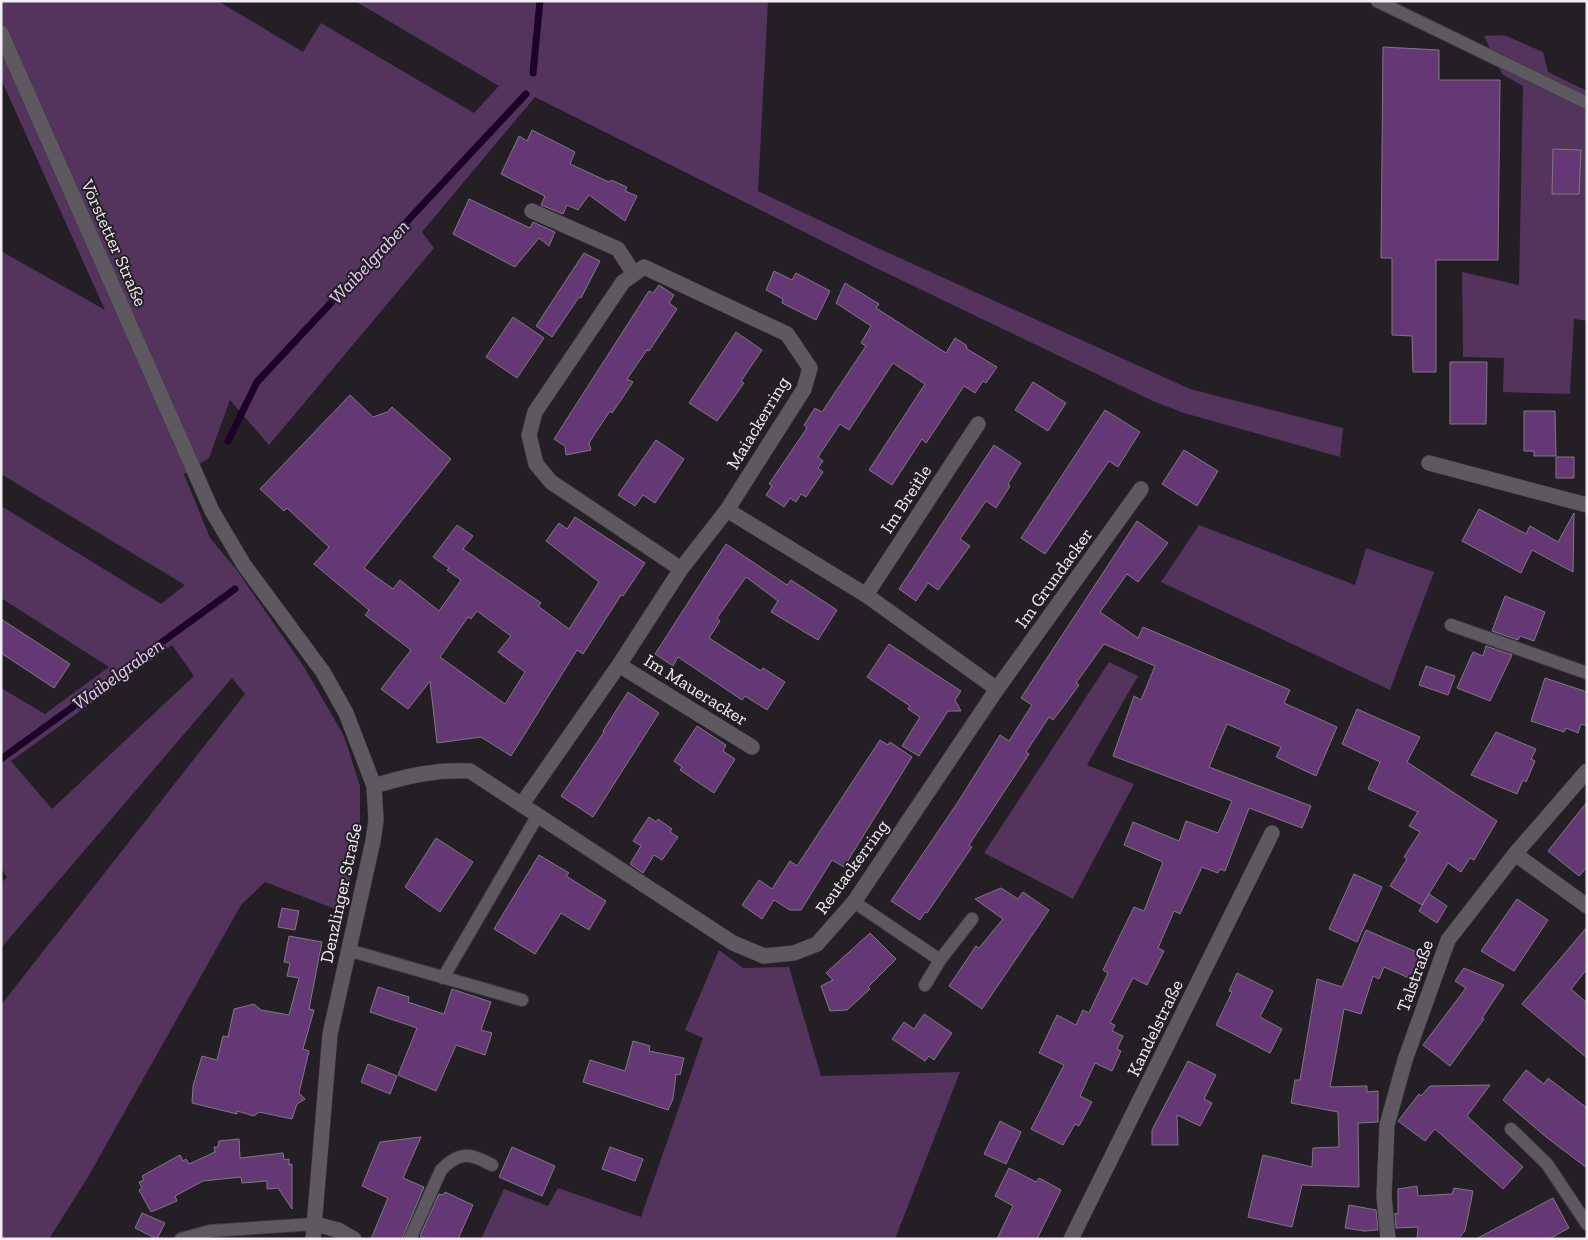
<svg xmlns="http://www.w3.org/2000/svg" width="1588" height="1240" font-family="'Zilla Slab',serif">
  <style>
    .green { fill: #52345d; fill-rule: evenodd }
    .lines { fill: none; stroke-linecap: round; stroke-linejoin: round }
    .stream { stroke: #1d0028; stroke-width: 7 }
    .building { fill: #653875; stroke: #7e7980; fill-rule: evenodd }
    .lane-casing { stroke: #3f3c40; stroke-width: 14 }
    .street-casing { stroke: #3f3c40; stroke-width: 16 }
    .secondary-casing { stroke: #3f3c40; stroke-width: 16 }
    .lane { stroke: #5e5960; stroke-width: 12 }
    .street { stroke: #5e5960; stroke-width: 15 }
    .secondary { stroke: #5e5960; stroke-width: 15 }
    .labels { text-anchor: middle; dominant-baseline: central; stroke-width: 4; stroke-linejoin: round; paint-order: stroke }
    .street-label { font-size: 18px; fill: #f2eff3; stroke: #231f25 }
    .water-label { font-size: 19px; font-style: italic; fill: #eec8fe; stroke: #231f25 }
  </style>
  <rect width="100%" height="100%" fill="#231f25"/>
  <path class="green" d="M1 1H218L303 52 321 23 474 113 499 86 355 1H768L758 191 882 250 1190 389 1343 428 1340 457 1184 413 1155 402 874 267 535 97 422 232 434 248 269 445 230 400 209 458 184 474 210 538 236 569 304 667 344 736 360 786V828L343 912 265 882 241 905 88 1177 49 1239H1V1005L245 694 232 678 1 948V883L7 877 1 868V688L45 714 109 667 1 598V506L161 604 185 585 1 474V251L105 310 1 79ZM172 645 194 676 52 809 11 761Z
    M1504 35 1543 52 1548 72 1587 91V321L1574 319 1570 394 1503 392 1504 358 1463 357 1462 272 1519 285 1523 86 1502 74 1484 36Z
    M1199 525 1355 585 1366 548 1434 572 1390 690 1161 582Z
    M1109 662 1138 676 1087 765 1134 784 1073 899 984 853Z
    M719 950 743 968 789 967 821 1076 960 1072 895 1239H481L504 1189 548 1206 558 1188 641 1217 703 1038 685 1030Z"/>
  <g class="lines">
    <path class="stream" d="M533 73 540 1
      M228 441 257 382 526 94
      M1 759 235 589"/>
  </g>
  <path class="building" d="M1383 47 1439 50V80H1500L1498 260H1436V372H1413L1412 336 1392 335V258H1381Z
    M532 130 575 152 570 164 609 182 611 180 627 187 625 191 637 196 625 221 589 195 578 210 567 205 563 214 541 205 545 196 501 174 519 136 527 141Z
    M1553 149 1581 150 1579 194H1552Z
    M469 199 530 228 533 222 555 232 549 246 539 238 515 267 453 234Z
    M584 253 600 261 581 298 579 297 552 337 536 326Z
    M774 271 792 280 796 273 830 291 816 320 782 303 783 299 766 290Z
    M845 283 879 304 876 308 946 353 955 338 966 345 967 349 997 367 986 383 983 381 975 393 964 386 926 443 922 439 892 485 869 470 925 384 893 363 849 430 840 424 818 457 823 461 818 468 823 472 806 497 801 494 796 502 790 498 784 507 766 495 772 486 769 484 807 428 804 425 815 408 822 412 866 346 861 343 871 326 836 303Z
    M659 285 674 295 669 303 677 309 649 351 647 350 627 379 633 382 612 413 610 411 596 432 589 443 591 450 566 455 565 446 554 439 649 291 653 293Z
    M513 317 544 338 517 378 486 357Z
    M736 332 762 350 741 381 744 383 717 421 689 403Z
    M1450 362H1487L1486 424H1450Z
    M1033 382 1066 403 1048 431 1015 410Z
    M350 395 373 417 387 412 392 407 451 459 364 568 393 589 400 580 439 611 461 580 447 570 449 568 433 557 457 525 473 536 463 549 541 603 538 606 569 629 599 582 546 541 559 523 567 529 575 517 645 563 623 596 621 595 583 654 577 650 511 756 481 737 437 743 430 681 408 709 381 689 411 650 365 615 369 610 314 564 329 547 287 508 284 511 260 489ZM477 611 511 636 498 652 525 672 505 704 440 657 468 617 471 619Z
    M1105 410 1140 432 1118 467 1109 461 1045 554 1021 538Z
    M1524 411H1555L1556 456H1534V451H1524Z
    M656 440 684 459 655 503 643 495 635 506 618 495Z
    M994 445 1021 463 1008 484 1010 486 996 508 986 501 960 539 970 546 938 590 928 583 916 601 899 589Z
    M1184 450 1218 471 1197 506 1162 484Z
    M1556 457H1574V478H1556Z
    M1479 509 1526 534 1530 526 1558 542 1574 513 1573 572 1532 550 1521 573 1462 541Z
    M1137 521 1168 543 1138 582 1127 574 1100 612 1138 638 1143 627 1290 690 1284 703 1337 727 1316 776 1276 757 1281 747 1227 724 1209 767 1311 806 1302 828 1249 808 1225 871 1220 869 1218 873 1202 867 1180 914 1174 911 1158 948 1164 951 1147 985 1133 978 1110 1023 1115 1025 1112 1031 1123 1036 1117 1049 1121 1051 1112 1071 1095 1063 1080 1096 1092 1102 1079 1126 1075 1124 1063 1145 1031 1129 1064 1065 1039 1053 1057 1015 1076 1025 1083 1010 1089 1013 1108 973 1103 970 1134 907 1144 911 1163 862 1124 845 1133 822 1179 841 1186 821 1218 833 1232 801 1113 756 1134 696 1141 700 1155 666 1104 644 1076 683 1079 685 1066 703 1053 720 1049 717 1026 752 1029 754 969 845 972 847 927 913 925 912 920 920 891 901 958 802 1000 735 1009 741 1032 705 1021 698Z
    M726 544 787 585 791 580 837 610 818 640 771 612 778 601 746 577 717 618 720 621 709 638 761 671 763 668 785 682 767 710 745 696 742 700 678 657 673 666 655 654Z
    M1505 596 1545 612 1534 641 1520 636 1518 640 1492 631Z
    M1 619 70 664 54 688 1 653Z
    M889 644 961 691 955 700 961 711H948L919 756 902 746 920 717 908 709 910 706 867 677Z
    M1486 646 1512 655 1490 701 1457 688 1473 652 1483 656Z
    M1426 666 1455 676 1448 695 1419 685Z
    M1545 678 1587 692V726L1581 724 1578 733 1566 728 1564 732 1531 721Z
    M628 692 659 713 593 817 561 796 604 732 603 731Z
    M1357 709 1420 737 1407 762 1497 821 1474 860 1470 858 1461 872 1448 863 1422 905 1390 886 1407 859 1404 857 1420 832 1409 826 1418 812 1368 789 1380 762 1342 744Z
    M697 726 726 745 723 751 735 759 714 793 680 770 682 767 674 761Z
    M1496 732 1536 749 1531 759 1535 761 1526 782 1523 780 1517 794 1471 775Z
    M880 740 888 745 890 742 912 757 844 867 832 860 801 910H790L774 900 762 919 742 905 759 880 772 889 790 861 797 866Z
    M1587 802V867L1579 876 1548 851Z
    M649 817 656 822 658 819 672 829 670 832 678 837 662 860 654 855 643 873 630 864 641 846 633 841Z
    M436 838 473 862 440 912 405 887Z
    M539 855 569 873 566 876 606 901 589 930 561 913 535 954 494 929Z
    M1354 874 1382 887 1357 942 1329 929Z
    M1001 888 1018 899 1023 892 1049 910 982 1009 949 986 976 946 979 948 1003 919 975 899Z
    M1429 894 1447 906 1437 923 1419 911Z
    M1517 899 1548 920 1514 971 1481 951Z
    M282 908 299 911 295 930 278 927Z
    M1587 927V969L1571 989 1587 1003V1058L1522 1004Z
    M1366 930 1428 957 1418 982 1384 967 1379 979 1373 976 1361 1014 1344 1009 1330 1087 1367 1086V1092L1378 1091V1122L1358 1123 1359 1187 1302 1185 1292 1227 1248 1217 1263 1155 1312 1167 1313 1148 1339 1147 1338 1112 1291 1103 1295 1080H1300L1317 979 1342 987Z
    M870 933 896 959 868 987 870 989 847 1010 830 1011 821 986 833 980 826 973Z
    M289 936 322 942 309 1009 314 1010 303 1049 309 1051 299 1093 305 1099 297 1104 292 1119 259 1112 254 1116 237 1111V1114L192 1103 193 1086 202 1056 217 1060 223 1036 228 1037 234 1009 254 1004 261 1010 289 1015 299 978 287 976 290 963 284 962Z
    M1464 968 1504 985 1482 1018 1484 1019 1450 1066 1423 1045 1466 988 1455 981Z
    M1237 973 1273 991 1260 1017 1282 1029 1270 1053 1216 1025 1232 992 1229 991Z
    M378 987 409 997 408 1002 444 1014 452 989 491 1002 481 1030 492 1033 485 1055 456 1045 436 1091 398 1075 417 1028 370 1012Z
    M924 1014 952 1033 934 1060 929 1056 925 1061 892 1039 904 1022 914 1029Z
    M633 1041 650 1046 649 1051 684 1058 680 1075 676 1074 673 1099 668 1110 583 1082 590 1060 625 1071Z
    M1188 1061 1216 1075 1204 1099 1212 1103 1200 1126 1177 1115 1178 1145H1152V1130Z
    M368 1064 397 1076 390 1094 361 1082Z
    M1526 1070 1544 1084 1548 1078 1587 1108V1168L1546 1137 1503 1100Z
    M1490 1085 1467 1116 1523 1167 1503 1189 1435 1129 1425 1141 1398 1121 1419 1094 1421 1096 1430 1086Z
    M1000 1121 1021 1132 1006 1164 984 1154Z
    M421 1137 403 1178 424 1187 402 1239H371L388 1198 362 1186 380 1142Z
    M239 1139 240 1158 283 1153 284 1160 289 1159V1165L292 1164V1209L278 1188 267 1189V1181L242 1183 241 1177 203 1181 175 1196 177 1201 151 1212 139 1190 142 1188 139 1182 144 1180 142 1176 180 1155 183 1161 186 1159 189 1164 215 1152 214 1147H218L219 1141Z
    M512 1147 555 1166 542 1196 499 1177Z
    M610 1147 643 1159 635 1181 602 1169Z
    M1009 1168 1036 1182 1039 1178 1061 1190 1037 1239H997L1013 1206 995 1196Z
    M1417 1186 1418 1196 1452 1194 1454 1188 1473 1191 1465 1231 1458 1239H1417L1418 1227 1396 1228 1395 1213 1398 1214V1189Z
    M445 1192 473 1205 458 1239H426L420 1236 439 1194 443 1195Z
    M1553 1198 1569 1228 1549 1239H1476Z
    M1349 1205 1376 1210 1378 1230 1364 1231 1345 1228Z
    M142 1213 165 1223 157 1239 135 1228Z"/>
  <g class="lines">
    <g class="lane-casing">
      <path id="lane" d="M1377 1 1587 103
        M1451 625 1587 673
        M854 902 940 960
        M348 950 522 1000
        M443 978 538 815
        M925 985 940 960 972 919
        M1511 1129 1547 1164 1587 1224
        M181 1239 210 1231 315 1224
        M410 1239 441 1170C459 1151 470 1153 492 1165"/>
    </g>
    <g class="street-casing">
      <path id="street" d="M532 211 618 249 634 274
        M1429 463 1587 505
        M866 595 978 424
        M619 665 752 747
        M997 689 1141 489
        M374 786C407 776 436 769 470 771L733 943 764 956 794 953 817 944 854 902 997 689 866 595 727 510
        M522 804 619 665 681 569 727 510 804 389 810 368 787 334 644 267 623 282 535 412 529 435 536 464 551 482 681 569
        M1515 854 1587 906
        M315 1224 338 1230 354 1239
        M1071 1239 1272 833
        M1388 1239 1384 1196 1387 1125 1405 1060 1448 940 1515 854 1587 771"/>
    </g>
    <g class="secondary-casing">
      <path id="secondary" d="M1 33 212 511 244 565 323 672 346 713 374 786 376 820 373 841 330 1034 313 1239"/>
    </g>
    <use href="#lane" class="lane"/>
    <use href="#street" class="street"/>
    <use href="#secondary" class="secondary"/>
  </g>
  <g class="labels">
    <g class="street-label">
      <text transform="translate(114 243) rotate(66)">Vörstetter Straße</text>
      <text transform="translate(758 423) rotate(-59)">Maiackerring</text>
      <text transform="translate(906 499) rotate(-57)">Im Breitle</text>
      <text transform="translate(1054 578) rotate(-54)">Im Grundacker</text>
      <text transform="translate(696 690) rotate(32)">Im Maueracker</text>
      <text transform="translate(852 867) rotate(-54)">Reutackerring</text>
      <text transform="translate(341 893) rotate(-78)">Denzlinger Straße</text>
      <text transform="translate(1415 976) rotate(-70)">Talstraße</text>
      <text transform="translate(1155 1028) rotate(-64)">Kandelstraße</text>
    </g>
    <g class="water-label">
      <text transform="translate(369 262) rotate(-47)">Waibelgraben</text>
      <text transform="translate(118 674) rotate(-36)">Waibelgraben</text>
    </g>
  </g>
  <rect width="1588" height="1240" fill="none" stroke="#f2eff3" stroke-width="5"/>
</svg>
